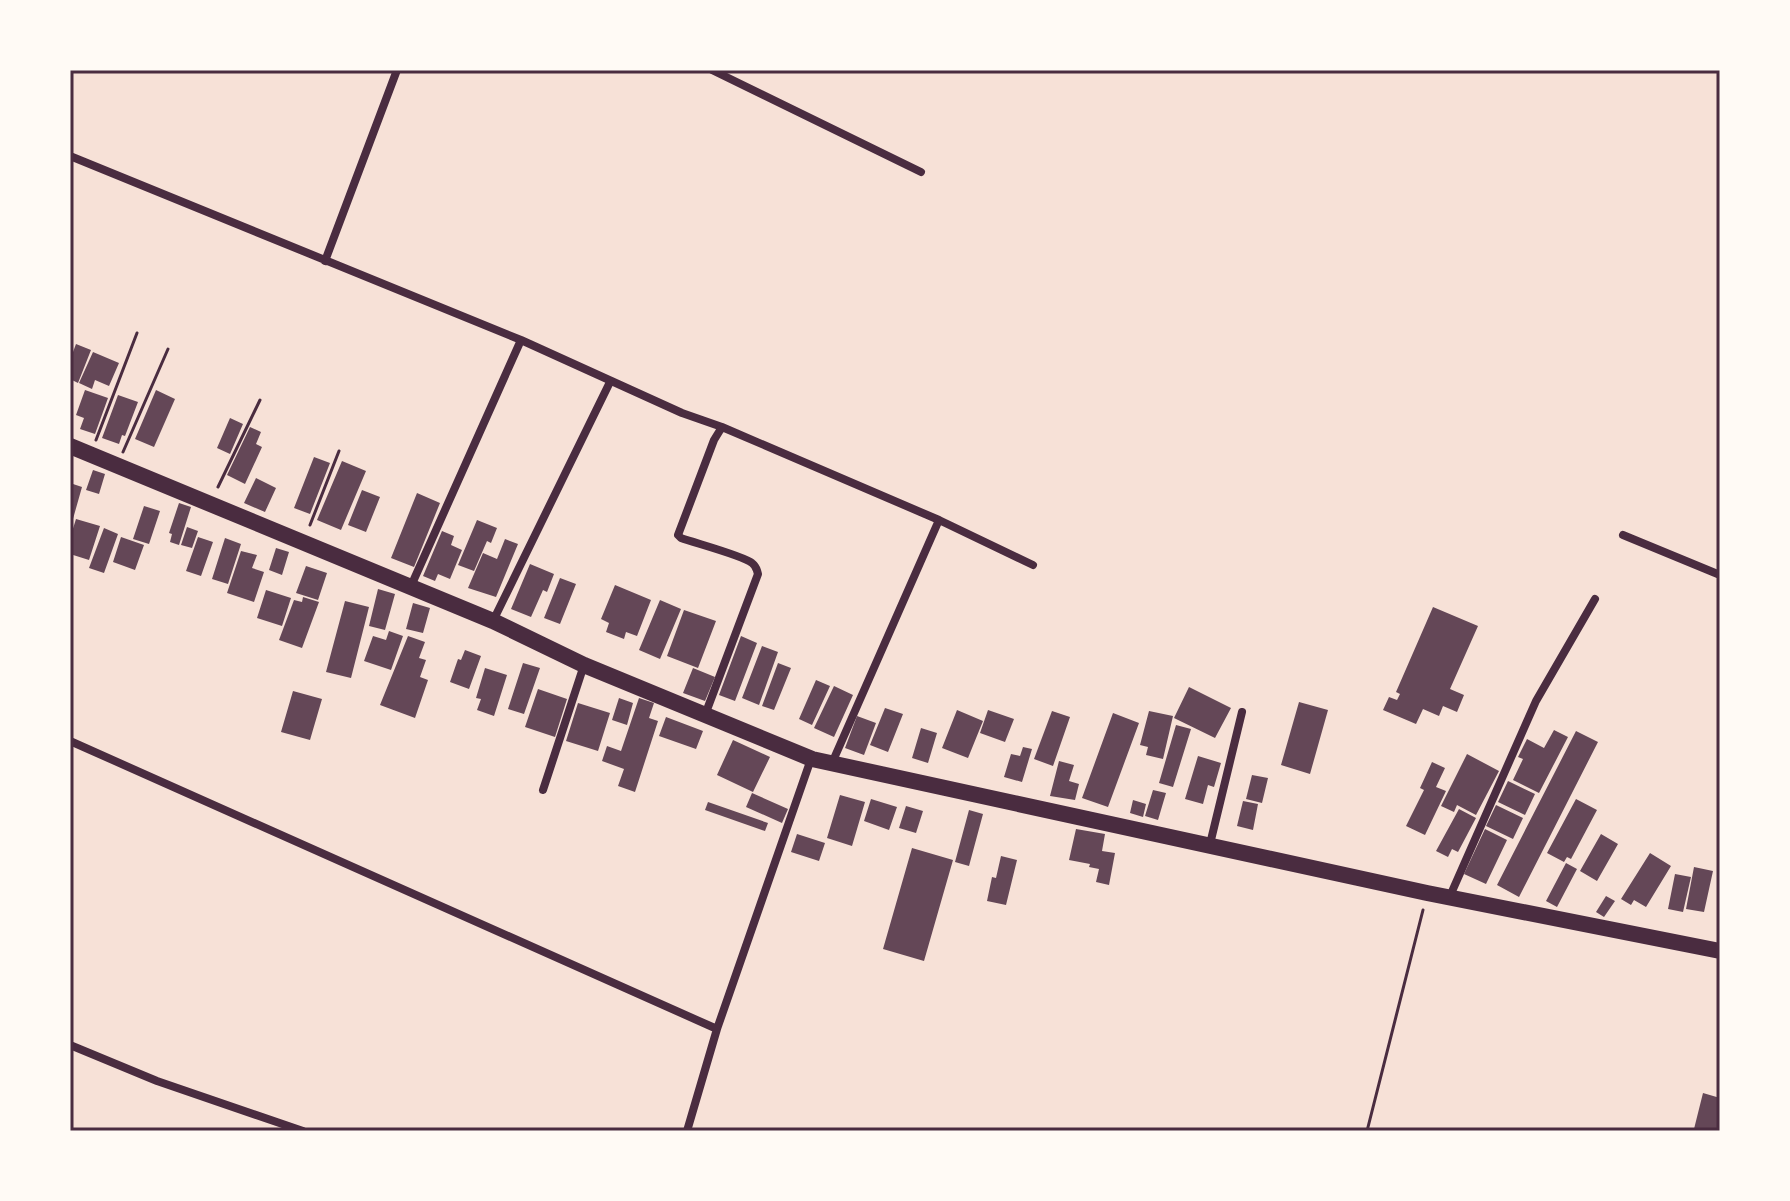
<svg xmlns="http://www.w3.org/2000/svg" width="1790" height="1201" font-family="'Alegreya Sans',sans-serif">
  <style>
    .building { fill: #644757 }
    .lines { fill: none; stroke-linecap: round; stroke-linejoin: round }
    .path { stroke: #4a2c40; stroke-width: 3 }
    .minor { stroke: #4a2c40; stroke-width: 8 }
    .primary { stroke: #4a2c40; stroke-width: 16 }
    .neatline { fill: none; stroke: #4a2c40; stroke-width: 3 }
  </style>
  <rect width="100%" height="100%" fill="#f7e1d7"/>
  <path class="building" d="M76 344 91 350 78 383 70 379V360Z
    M93 352 119 363 109 386 95 380 92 389 79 383Z
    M85 390 108 398 95 434 80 429 84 418 76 415Z
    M156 390 175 399 154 447 135 439Z
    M118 395 138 402 125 436 122 435 119 444 102 438Z
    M230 418 243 424 230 454 217 448Z
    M250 427 261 432 256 444 262 447 245 484 227 475Z
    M314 457 330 463 310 514 294 508Z
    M342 461 366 471 341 530 317 520Z
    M93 470 105 474 99 494 86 490Z
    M256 478 276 488 265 512 244 503Z
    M70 483 82 487 71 526H70Z
    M362 490 380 497 366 532 348 525Z
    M417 493 440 503 414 567 391 558Z
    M179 503 191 507 179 545 170 542 172 534 169 533Z
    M144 506 160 511 149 544 133 539Z
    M76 519 100 526 89 560 70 554V538Z
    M477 520 497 528 491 543 487 541 474 571 458 565Z
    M187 527 198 531 192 548 181 545Z
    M104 528 118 534 104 573 89 568Z
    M442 531 454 536 451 545 462 550 450 579 438 574 435 581 423 576Z
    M121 537 144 545 135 570 113 562Z
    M198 537 213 542 201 576 186 571Z
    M225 538 241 544 228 584 212 579Z
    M505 539 518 544 496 597 468 588 483 553 497 559Z
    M276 548 289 552 282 575 269 570Z
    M241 551 257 555 252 568 264 572 254 602 227 593Z
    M530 564 554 574 547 592 543 590 531 617 511 609Z
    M306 566 327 573 318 600 296 593Z
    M560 578 576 584 560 624 544 618Z
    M615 585 651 600 637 636 626 632 624 639 606 632 609 623 601 619Z
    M378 589 395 594 385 630 369 626Z
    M266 590 291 598 282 626 257 618Z
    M303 597 319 602 302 648 279 640 294 600 302 602Z
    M660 600 681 609 660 659 639 650Z
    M345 601 369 607 351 678 326 672Z
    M413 603 430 608 423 633 406 629Z
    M1433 607 1478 626 1450 689 1464 695 1457 712 1443 706 1439 716 1423 709 1416 724 1383 710 1389 697 1397 700 1400 694 1396 692Z
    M684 610 716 621 698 668 667 656Z
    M389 631 403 636 391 670 364 661 373 636 386 640Z
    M408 636 425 642 419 658 426 660 420 677 428 680 415 718 380 705Z
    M741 636 757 643 735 701 719 695Z
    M762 646 778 652 759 705 742 698Z
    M465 650 481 656 469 689 450 682 458 659 461 660Z
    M523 663 540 668 524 714 508 709Z
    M778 663 791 668 774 710 762 706Z
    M485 668 507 675 494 716 477 710 481 699 476 698Z
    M693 668 715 677 705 701 683 693Z
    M816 680 830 686 812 725 799 719Z
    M834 686 853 695 834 737 814 728Z
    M1189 687 1231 708 1215 738 1174 718Z
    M538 689 567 699 555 737 525 727Z
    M293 691 322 699 310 740 281 732Z
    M619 698 633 703 627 725 612 720Z
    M639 698 654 703 649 718 658 721 635 792 618 786 624 769 602 761 607 746 621 751Z
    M1299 702 1328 710 1310 774 1281 765Z
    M578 703 610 713 598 751 566 741Z
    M885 708 903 714 888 752 870 745Z
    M957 710 983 721 968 758 942 748Z
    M988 710 1014 719 1005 742 980 733Z
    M1052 711 1070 717 1053 766 1034 759Z
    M1149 711 1173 716 1163 759 1146 755 1148 747 1140 745Z
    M1113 713 1139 723 1108 807 1082 798Z
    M857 716 876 723 864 755 845 748Z
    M666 717 703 731 696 749 659 736Z
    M1176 725 1191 729 1173 787 1159 783Z
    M921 728 937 733 928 763 912 758Z
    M1554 730 1568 737 1539 793 1513 780 1523 759 1518 757 1527 739 1544 748Z
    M1576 731 1598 742 1519 897 1497 885Z
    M733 740 770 757 753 792 717 775Z
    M1023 747 1032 749 1022 782 1004 777 1011 754 1020 756Z
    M1467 754 1499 771 1476 815 1457 805 1454 812 1441 806Z
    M1198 756 1221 763 1214 787 1208 785 1203 804 1185 799Z
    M1059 761 1074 765 1069 781 1079 784 1075 800 1050 796Z
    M1432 762 1445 768 1436 787 1446 791 1425 835 1406 826 1424 790 1420 788Z
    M1252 775 1268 778 1262 803 1246 799Z
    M1508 781 1535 794 1525 815 1498 802Z
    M1153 790 1166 793 1158 820 1145 816Z
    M752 793 788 809 782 823 746 807Z
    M840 795 865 802 852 846 827 838Z
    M871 799 897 807 889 830 864 821Z
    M1576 799 1597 810 1571 859 1567 857 1564 862 1547 853Z
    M1133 800 1146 804 1143 817 1130 813Z
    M1243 801 1258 804 1253 830 1237 826Z
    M708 802 768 823 765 831 705 810Z
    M1496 805 1523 818 1513 839 1486 826Z
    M906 806 923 811 916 833 899 828Z
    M1459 809 1476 818 1458 852 1452 849 1448 857 1436 851Z
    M969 810 983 814 969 866 955 862Z
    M1076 829 1105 834 1102 851 1115 853 1109 885 1096 882 1099 869 1089 867 1090 864 1069 860Z
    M1485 829 1507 840 1486 884 1464 874Z
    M797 834 825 843 819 861 791 852Z
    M1601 834 1618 844 1597 881 1580 871Z
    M912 848 953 860 924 961 883 949Z
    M1650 853 1671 866 1646 907 1634 900 1631 905 1621 899Z
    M1001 856 1017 860 1006 905 987 901 992 877 996 878Z
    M1566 863 1577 869 1557 907 1546 901Z
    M1694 867 1713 871 1704 912 1686 909Z
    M1675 874 1691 877 1683 912 1668 909Z
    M1606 896 1615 901 1604 917 1596 912Z
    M1703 1093 1720 1098V1131L1694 1129Z"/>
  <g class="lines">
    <path class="path" d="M96 440 137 333
      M123 452 168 349
      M218 487 260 400
      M310 525 339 451
      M1367 1131 1423 910"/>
    <path class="minor" d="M712 70 921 172
      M70 156 521 340 682 413 722 427 939 520 1033 565
      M325 261 397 70
      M1623 535 1720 575
      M411 586 521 340
      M493 621 610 382
      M705 715 758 574C756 568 757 567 752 563 744 556 695 543 681 538L678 535 714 440 722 427
      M70 741 717 1029
      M832 763 939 520
      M543 790 584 665
      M1210 844 1242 712
      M1450 896 1536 701 1595 599
      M70 1045 157 1081 303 1131
      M687 1131 717 1029 811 759"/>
    <path class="primary" d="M70 446 493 621 584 665 812 759 1427 893 1720 951"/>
  </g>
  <rect width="1790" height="1201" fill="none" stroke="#fffaf5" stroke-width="144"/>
  <rect x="72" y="72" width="1646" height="1057" class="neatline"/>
</svg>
